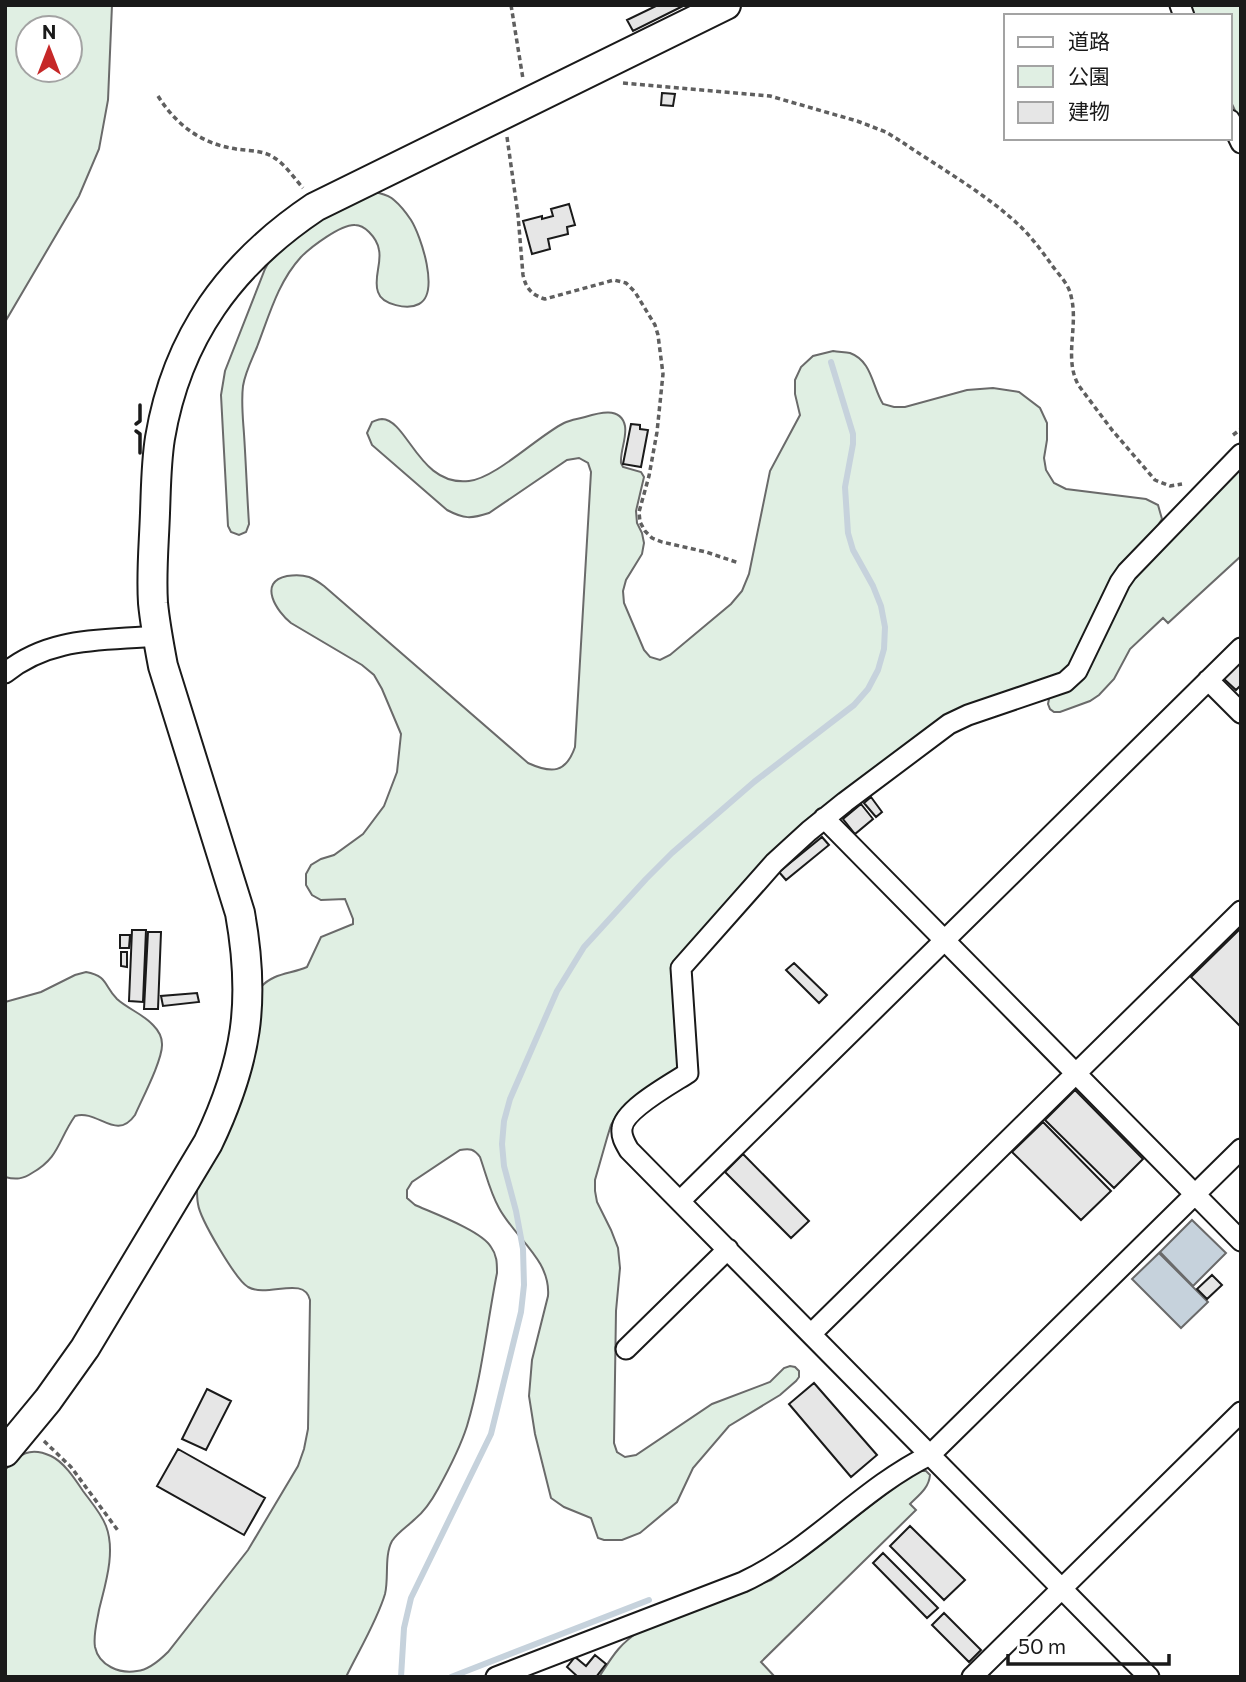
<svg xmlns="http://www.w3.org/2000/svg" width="1246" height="1682" font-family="Commissioner,'Noto Sans JP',sans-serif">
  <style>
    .green { fill: #e0efe3; stroke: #6a6a6a; stroke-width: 2; fill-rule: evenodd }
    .water { fill: #c6d2dc; stroke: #6a6a6a; stroke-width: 2 }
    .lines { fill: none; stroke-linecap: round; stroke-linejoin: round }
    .stream { stroke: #c6d2dc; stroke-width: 6 }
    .building { fill: #e6e6e6; stroke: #1a1a1a; stroke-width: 2 }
    .street-casing { stroke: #1a1a1a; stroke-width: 23 }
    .secondary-casing { stroke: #1a1a1a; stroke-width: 32 }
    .path { stroke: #5f5f5f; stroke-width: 3.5; stroke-dasharray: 5 3.5; stroke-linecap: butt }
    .street { stroke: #fff; stroke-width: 19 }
    .secondary { stroke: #fff; stroke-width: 28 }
    .wall { stroke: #1a1a1a; stroke-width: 3.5 }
  </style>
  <rect width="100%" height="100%" fill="#fff"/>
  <path class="green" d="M5 5H112L108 100 99 149 79 196 5 322ZM70 28V70H28V28Z
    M1189 5H1241V123L1230 100V16H1192Z
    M375 192C382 194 389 195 394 200 400 205 407 214 411 220 421 236 440 293 419 304 408 310 382 305 378 292 373 279 382 263 379 250 378 243 374 237 369 232 365 228 360 225 355 225 341 224 311 247 301 257 278 282 269 316 257 347 252 359 245 373 243 386 241 402 243 419 244 434 246 464 247 494 249 524L246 532 239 535 231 532 228 526 221 395 225 371 265 269 272 256 321 217Z
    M833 351C838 352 845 352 850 353 872 361 872 386 883 404L894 407H905L967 390 993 388 1019 392 1040 408 1047 423V440L1044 458 1046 470 1054 483 1066 489 1146 499 1158 505 1162 519 1071 666 1060 675 945 717 678 959 679 1061 677 1068 629 1103 618 1113 611 1125 607 1138 595 1180V1191L597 1202 611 1230 618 1248 620 1268 616 1311 614 1443 617 1452 625 1457 636 1455 712 1404 770 1382 784 1368 790 1366 795 1367 799 1371V1377L796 1381 780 1395 729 1426 693 1468 677 1502 640 1533 622 1540H604L598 1538 591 1518 564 1507 551 1498 535 1434 529 1396 532 1360 548 1296C551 1260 515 1238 499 1208 490 1192 486 1174 480 1157 474 1149 470 1148 460 1150L412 1182 407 1190V1198L415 1205C433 1213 482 1231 491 1247 497 1255 497 1263 497 1273 487 1323 482 1376 467 1426 460 1448 449 1469 438 1489 432 1500 425 1511 415 1519 408 1526 398 1532 392 1541 384 1556 389 1578 385 1594 377 1621 358 1652 346 1677H5V1470C19 1454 30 1446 51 1456 64 1462 75 1479 83 1491 91 1502 101 1513 106 1526 116 1552 105 1585 99 1610 97 1622 93 1635 95 1647 99 1666 120 1674 137 1671 149 1670 160 1660 168 1652L248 1550 298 1466 304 1449 308 1429 310 1300C304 1275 268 1298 248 1287 236 1280 200 1219 198 1204 197 1199 197 1193 197 1188L261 987C273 973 291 974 307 967L321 937 353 924V919L345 899 321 900 312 895 306 885V874L311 865 321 859 334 855 363 834 384 806 397 772 401 734 382 689 374 675 362 665 291 623C277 612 257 582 287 576 293 575 303 575 309 577 314 579 320 583 324 586L528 763C552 774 566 773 575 747L591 472 588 463 579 458 567 460 489 513C471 519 464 519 447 510L372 445 367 433 372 422C375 421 378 419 382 419 408 420 419 487 469 481 496 478 538 436 564 423 570 420 578 419 585 417 598 413 621 406 625 426 627 438 620 451 621 463L623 467 641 472 644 477 636 511 637 523 642 533 644 543 642 554 626 580 623 591 624 603 644 650 650 657 660 660 670 655 731 604 742 591 749 574 770 471 800 415 795 394V380L801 367 813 356Z
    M1241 466V556L1168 623 1163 618 1130 649 1114 679 1099 695 1090 701 1060 712H1054L1050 709 1048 704 1049 699 1134 578Z
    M86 972C108 976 104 986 117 999 128 1009 143 1014 153 1025 158 1030 162 1036 162 1044 163 1059 142 1099 135 1115 116 1142 98 1109 75 1116 58 1140 60 1157 32 1173 23 1179 16 1180 5 1177V1002L41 992 75 975Z
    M919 1471H926L930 1475C929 1488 919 1495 910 1504L916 1510 761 1662 775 1677H599C612 1657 619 1644 640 1631L771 1580 793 1565 912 1474Z"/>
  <path class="water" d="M1192 1220 1226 1253 1193 1286 1160 1252Z
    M1159 1253 1208 1302 1181 1328 1132 1279Z"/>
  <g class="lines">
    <path class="stream" d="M401 1677 404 1628 411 1598 491 1434 521 1312 524 1285 523 1249 516 1211 504 1166 502 1144 504 1121 510 1099 557 991 584 947 646 879 672 853 754 782 854 705 868 689 878 670 884 649 885 627 881 606 873 586 853 550 848 533 845 487 853 444V434L831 362
      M451 1677 649 1600"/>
  </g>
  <path class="building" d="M658 5 683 6 633 31 627 20Z
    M662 93 675 94 673 106 661 105Z
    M569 204 575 225 567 227 568 234 548 239 550 249 532 254 523 221 542 216V219L553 216 551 209Z
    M631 424 640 425V429L648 430 641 467 623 464Z
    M1241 660V685L1236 690 1223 678Z
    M871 797 882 812 876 817 864 803Z
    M861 804 873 819 855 834 843 819Z
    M822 837 829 845 786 880 779 872Z
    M1241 928V1027L1191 977Z
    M132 930H146L143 1002 129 1001Z
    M148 932H161L158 1009H144Z
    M120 935H130L129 948H120Z
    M121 952H127V967L121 966Z
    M794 963 827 995 819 1003 786 970Z
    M197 993 199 1002 163 1006 161 996Z
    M1075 1090 1143 1159 1114 1188 1045 1120Z
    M1043 1122 1111 1191 1081 1220 1012 1152Z
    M743 1154 809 1221 791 1238 725 1172Z
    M1212 1275 1222 1285 1207 1299 1197 1289Z
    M814 1383 877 1455 851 1477 789 1404Z
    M207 1389 231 1401 206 1450 182 1439Z
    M178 1449 265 1498 244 1535 157 1486Z
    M910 1526 965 1580 944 1600 890 1546Z
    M883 1553 938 1608 927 1618 873 1563Z
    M944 1613 981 1650 969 1662 932 1625Z
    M595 1655 606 1664 596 1677H578L567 1667 575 1657 586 1666Z"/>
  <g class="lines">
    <g class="street-casing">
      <path id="street" d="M1180 5 1184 16
        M1230 120 1241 143
        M5 673C51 636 102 641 157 636
        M1208 680 1241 713
        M824 818 1241 1241
        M680 1201 1241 648
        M811 1334 1241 911
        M626 1349 728 1249
        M496 1677 743 1582C812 1550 862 1488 930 1455L1241 1149
        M972 1677 1241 1412
        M1149 1677 629 1150C625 1143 621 1137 622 1129 623 1110 671 1084 688 1073L681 968 774 863 809 831 845 802 949 724 968 715 1065 682 1077 671 1120 582 1127 572 1241 454"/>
    </g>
    <g class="secondary-casing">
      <path id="secondary" d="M5 1452 48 1400 85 1348 208 1143C247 1061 256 1002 240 913L163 666C159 645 155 624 153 603 151 573 154 543 155 513 156 488 156 463 160 438 177 337 230 264 315 207L726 5"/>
    </g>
    <path class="path" d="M511 5 523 79
      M623 83 770 96 857 121 886 132 902 142C940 168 988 195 1021 227 1032 238 1042 251 1051 264 1058 274 1069 284 1071 296 1079 326 1063 359 1079 386L1112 430 1155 480 1170 486 1182 484
      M158 96C176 125 202 144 236 149 248 151 262 150 273 157 285 164 294 178 303 188
      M507 137 518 215 523 275C526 289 532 295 545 299L614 280 626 283 635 292 655 325 658 335 663 374 657 432 649 476 639 512 640 522 645 531 652 538 662 542 706 552 739 563
      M1233 435 1241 429
      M44 1441 71 1467 119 1532"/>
    <use href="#street" class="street"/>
    <use href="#secondary" class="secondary"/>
    <path class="wall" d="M136 424 140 421V405
      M136 431 140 434V453"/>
  </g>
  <rect width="1246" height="1682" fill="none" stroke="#1a1a1a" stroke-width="14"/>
  <rect x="1004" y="14" width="228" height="126" fill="#ffffff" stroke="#a3a3a3" stroke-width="2"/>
  <rect x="1018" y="37" width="35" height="10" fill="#ffffff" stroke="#a3a3a3" stroke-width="2"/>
  <text x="1068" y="49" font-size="21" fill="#1a1a1a">道路</text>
  <rect x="1018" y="66" width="35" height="21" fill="#e0efe3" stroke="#a3a3a3" stroke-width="2"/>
  <text x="1068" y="84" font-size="21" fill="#1a1a1a">公園</text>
  <rect x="1018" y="102" width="35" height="21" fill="#e6e6e6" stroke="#a3a3a3" stroke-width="2"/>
  <text x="1068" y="119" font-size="21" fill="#1a1a1a">建物</text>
  <g transform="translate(49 49)"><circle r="33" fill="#ffffff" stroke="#a3a3a3" stroke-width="2"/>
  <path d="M0-5L12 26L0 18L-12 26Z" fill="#c62828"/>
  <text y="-10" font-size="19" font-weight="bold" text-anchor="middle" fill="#1a1a1a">N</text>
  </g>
  <path d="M1008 1654v10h161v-10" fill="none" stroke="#1a1a1a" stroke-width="3.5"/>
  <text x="1018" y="1654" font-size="21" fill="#1a1a1a" stroke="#ffffff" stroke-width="5" paint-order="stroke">50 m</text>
</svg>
